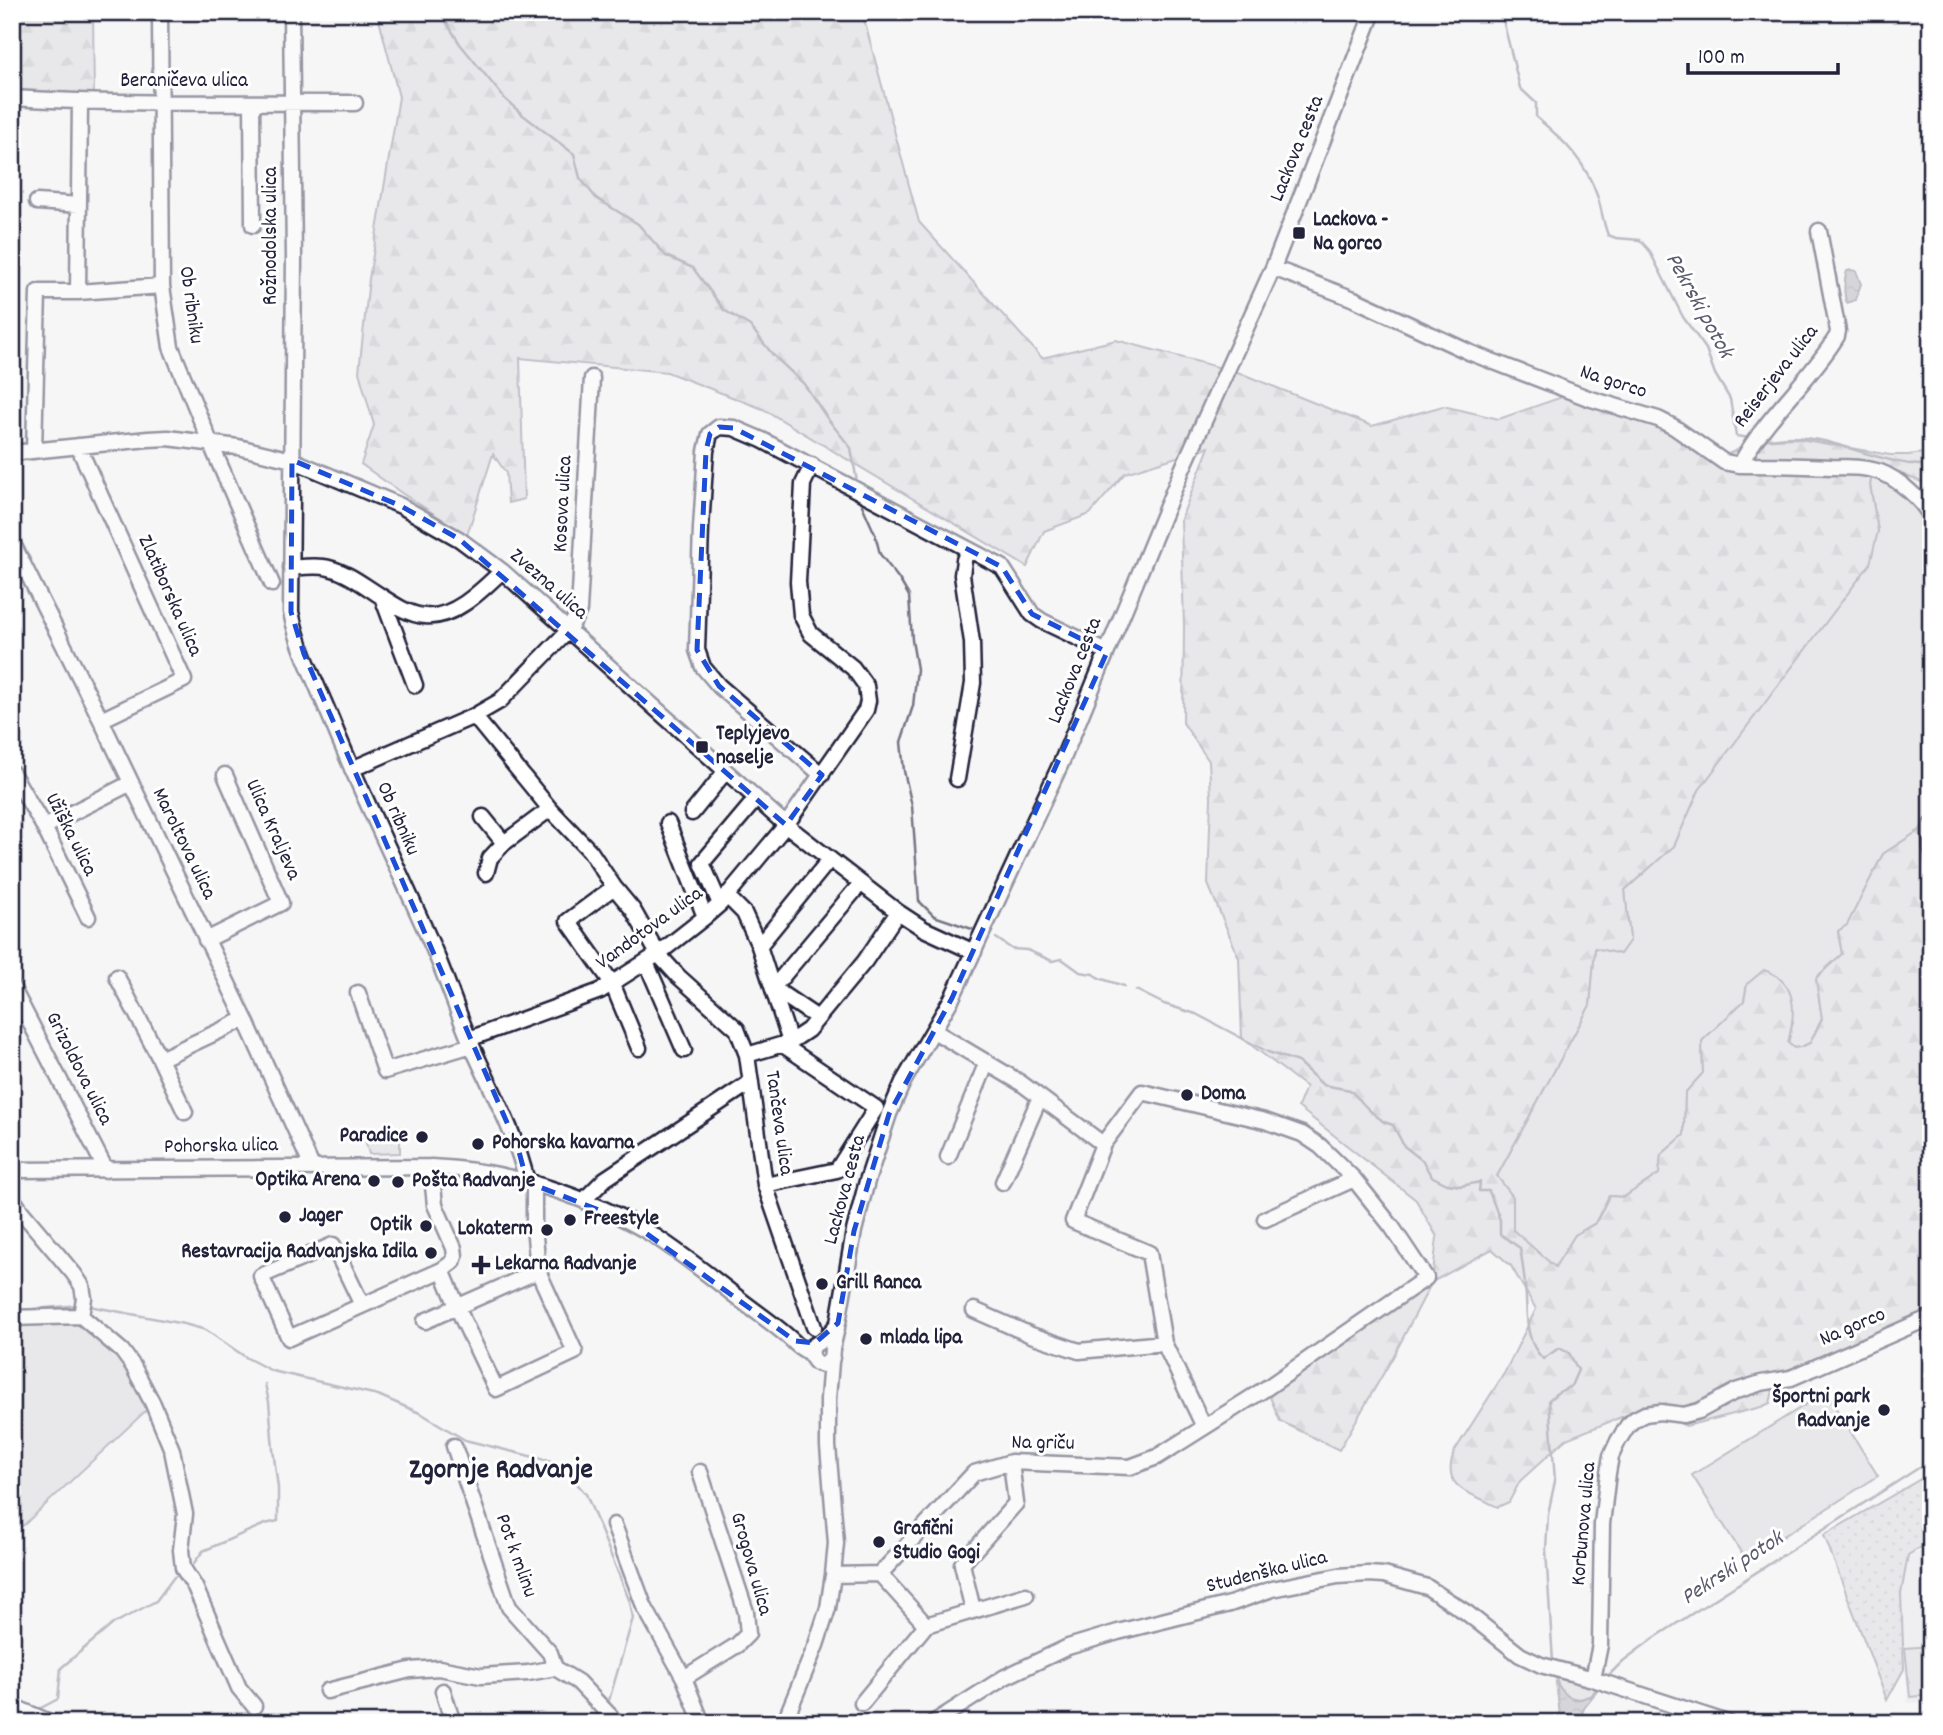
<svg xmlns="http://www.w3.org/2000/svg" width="1943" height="1735" font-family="Dekko,sans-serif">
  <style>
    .built { fill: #e6e6e9 }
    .green { fill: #d7d7db; stroke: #7c7c8b; stroke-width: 2 }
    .forest { fill: url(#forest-firs); stroke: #7c7c8b; stroke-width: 2 }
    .garden { fill: url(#garden-dots); stroke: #7c7c8b; stroke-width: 2 }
    .water { fill: url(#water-ripples); stroke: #767685; stroke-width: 2 }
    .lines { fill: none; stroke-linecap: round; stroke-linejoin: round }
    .stream { stroke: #767685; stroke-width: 2.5 }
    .minor-casing { stroke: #22223b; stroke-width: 19 }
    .minor { stroke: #fff; stroke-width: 14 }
    .marked { fill: none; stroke: #1d4ed8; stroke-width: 5; stroke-dasharray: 14 9; stroke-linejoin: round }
    .poi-dot { fill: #22223b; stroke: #fff; stroke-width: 2.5 }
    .labels { text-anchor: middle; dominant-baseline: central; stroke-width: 6; stroke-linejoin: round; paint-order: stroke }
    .street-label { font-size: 21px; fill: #22223b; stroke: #fff }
    .poi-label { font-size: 21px; font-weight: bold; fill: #22223b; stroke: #fff; text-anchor: start }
    .water-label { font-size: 23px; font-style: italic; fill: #5a5a6d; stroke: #fff }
    .district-label { font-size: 28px; font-weight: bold; fill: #22223b; stroke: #fff }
  </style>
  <defs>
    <pattern id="forest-firs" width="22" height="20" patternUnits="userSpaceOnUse" patternTransform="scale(1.75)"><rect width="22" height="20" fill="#d7d7db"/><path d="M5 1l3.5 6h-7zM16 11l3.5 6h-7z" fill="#b8b8bd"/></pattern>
    <pattern id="garden-dots" width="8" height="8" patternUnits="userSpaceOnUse" patternTransform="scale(1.75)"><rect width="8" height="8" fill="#d7d7db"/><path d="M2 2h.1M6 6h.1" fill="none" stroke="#b8b8bd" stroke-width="1.8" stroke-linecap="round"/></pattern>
    <pattern id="water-ripples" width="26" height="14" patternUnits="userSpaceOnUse" patternTransform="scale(1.75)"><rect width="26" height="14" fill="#aeaeb7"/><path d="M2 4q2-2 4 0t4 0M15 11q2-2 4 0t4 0" fill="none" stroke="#8d8d96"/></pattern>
  </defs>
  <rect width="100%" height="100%" fill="#f6f6f7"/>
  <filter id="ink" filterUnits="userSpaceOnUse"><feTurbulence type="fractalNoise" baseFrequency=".0143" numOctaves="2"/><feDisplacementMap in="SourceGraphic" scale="14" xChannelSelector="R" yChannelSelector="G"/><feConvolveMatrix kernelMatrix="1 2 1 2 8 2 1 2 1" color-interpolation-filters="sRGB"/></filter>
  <g filter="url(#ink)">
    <path class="built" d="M1931 1550V1701L1908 1703 1901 1594 1909 1554Z"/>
    <path class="green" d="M1872 473 1894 483 1926 515 1931 528V809L1920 830 1883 854 1847 926 1838 931 1842 954 1816 978 1822 1019 1810 1043 1801 1047 1794 1048 1788 1043 1793 1021 1747 984 1744 1001 1702 1041 1703 1073 1685 1093 1684 1135 1661 1155 1659 1174 1624 1197 1609 1196 1595 1223 1575 1235 1555 1268 1512 1230 1513 1197 1497 1176 1590 1005 1595 948 1630 940 1625 890 1674 846 1699 790 1878 531 1870 485Z
      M400 1132V1153L369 1154 364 1136Z
      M81 1316 103 1336 153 1404 24 1525 12 1530V1323Z
      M1826 1392 1878 1476 1746 1560 1692 1475Z
      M1931 1646V1695L1910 1697 1905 1648Z
      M1556 1672 1577 1678 1596 1689C1587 1703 1565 1702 1558 1684 1557 1682 1556 1675 1556 1672Z"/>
    <path class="forest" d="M12 12H93L94 100 12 91Z
      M377 12H862L919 222 1042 358 1116 340 1240 373 1372 426 1443 406 1499 419 1582 390 1726 455 1759 440 1794 438 1890 455H1908L1931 452V486L1874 463 1870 485 1878 531 1870 564 1699 790 1674 846 1625 890 1630 940 1620 954 1595 948 1590 1005 1497 1176 1513 1197V1230L1555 1267 1575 1235 1596 1223 1609 1196 1624 1197 1659 1174 1661 1155 1684 1135 1685 1093 1703 1073 1702 1041 1744 1001 1747 984 1764 970C1768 972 1776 974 1779 978 1799 994 1793 1022 1788 1043L1794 1048 1801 1047 1810 1043 1822 1019 1816 978 1842 954 1838 931 1847 925 1883 854 1920 830 1925 863 1931 883V1308L1828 1358 1783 1371 1776 1378 1770 1403 1761 1407 1686 1426 1674 1421 1666 1403 1624 1416 1566 1439 1520 1481 1509 1502 1498 1507C1490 1504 1484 1500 1477 1497 1454 1488 1445 1477 1454 1452L1505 1372 1536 1309 1511 1266 1492 1249 1432 1282 1393 1357 1339 1450 1280 1421 1268 1392 1335 1344 1432 1282 1437 1237 1416 1200 1298 1107 1306 1087 1242 1038 1239 958 1208 884 1211 798 1209 761 1183 723 1184 628 1181 519 1209 447 1125 473 1090 514 1044 531 1027 567 763 409 667 372 520 358 524 499 508 503 506 473 493 454 467 535 400 492 361 464 374 425 359 372 369 279 399 97Z"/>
    <path class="garden" d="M1931 1473V1541L1908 1555 1901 1594 1904 1669 1887 1700 1824 1535Z"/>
    <path class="water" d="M1851 270 1856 271 1861 284 1855 300 1847 303C1843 294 1844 280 1847 271Z
      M1556 1683C1562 1690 1569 1702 1581 1699 1585 1697 1589 1696 1593 1696L1585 1706 1578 1723H1561Z"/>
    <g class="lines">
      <path class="stream" d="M440 12 460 44 505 99 523 115 574 154 580 178 596 198 638 224 666 256 693 268 724 310 750 326 773 355 804 384 827 418 851 448 857 482
        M1501 12 1520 88 1536 103V117C1565 141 1586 162 1598 198 1602 211 1603 223 1608 235L1616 238 1640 240 1649 250 1683 317 1706 349 1715 374 1730 399 1736 436 1750 438
        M1763 439C1773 439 1782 437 1791 437 1801 437 1813 439 1824 441 1850 447 1908 470 1931 464
        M862 505 875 534 880 554 899 579 909 596 912 640 917 669 913 706 901 742 904 771 912 806 919 901 934 916 972 929
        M996 938 1012 949 1027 950 1052 961 1062 959 1080 972 1093 974 1099 978 1124 986
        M1136 990 1164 1004 1196 1014 1268 1052 1298 1062 1323 1085 1350 1090 1369 1110 1384 1122 1393 1125 1404 1146 1423 1161 1431 1176 1447 1184 1461 1186 1480 1182 1479 1191H1489L1500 1220V1234L1520 1248C1523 1265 1525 1281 1526 1297 1527 1321 1526 1341 1543 1359L1559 1348 1569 1353 1578 1370 1571 1386 1557 1393 1549 1400 1555 1481 1548 1514 1546 1550 1553 1662
        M89 1306 184 1324 206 1330 247 1358 272 1371 378 1395 422 1414 465 1440 550 1461 573 1479 586 1494 630 1602 633 1618 608 1704
        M12 1311 79 1305
        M194 1563 203 1551 265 1524 278 1521V1488L273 1449 269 1402 265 1384
        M1605 1679 1623 1661 1651 1640 1931 1460
        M1590 1698 1600 1687
        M39 1709 58 1699 61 1668 113 1624 156 1601 174 1577 180 1575
        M12 1722 26 1718"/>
      <g class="minor-casing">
        <path id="minor" d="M160 12 162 286 171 347 210 442 272 584
          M291 12 294 258 291 612C299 651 319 688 334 726 366 805 405 881 438 959 449 986 458 1013 469 1039 489 1086 516 1132 527 1182
          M12 98C127 105 241 102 355 103
          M252 103 253 225
          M37 202 79 205
          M1273 268 1354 299 1471 353 1588 398 1658 419 1674 427 1724 462 1740 465C1771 465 1801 465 1832 467 1848 467 1865 467 1880 472 1897 478 1924 501 1931 518
          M78 292 80 102
          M78 446 184 680 101 720
          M34 451 38 292H78L162 286
          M12 453 148 439 168 438 238 447 292 460 401 506 459 539 502 571 786 825 898 912 924 929 974 952
          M1740 465C1764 418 1809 382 1837 336L1838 331 1819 231
          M12 542 101 720 245 1019 312 1167
          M291 568C303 567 318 565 329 568 346 572 362 584 376 593 390 602 408 615 425 616 454 619 483 589 502 571
          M382 597 415 685
          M474 716 550 809 590 851 614 887 633 910 658 954 678 976 737 1029 747 1055 765 1185 814 1327
          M352 769 474 716 500 701 569 630 579 610 592 378
          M12 773 44 827 88 917
          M822 775 719 686 703 667 697 650 701 528 706 451 710 434 719 427 734 428 762 440 1002 567 1032 614 1042 621 1107 652
          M957 779 973 683 972 642 962 575 964 560 968 550
          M692 813 725 772
          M483 817 504 843
          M668 823 705 917
          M1931 825V849
          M44 827 131 783
          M486 873 490 858 504 843 550 809
          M614 887 568 921 612 983 639 1048
          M727 896 744 913 759 946 790 1042
          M720 904 702 863 756 799
          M206 940 281 903 225 775
          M759 946 830 859
          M646 962 684 1050
          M117 977 160 1059 185 1112
          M12 987 106 1170
          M358 993 385 1071 472 1045
          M816 1017 773 988 861 883
          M469 1039 600 991 658 954 705 917 720 904 786 825 866 710 868 701 866 686 853 668 811 634 801 615 798 582 803 484 812 465
          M747 1055 790 1042 808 1030 865 961 898 912
          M160 1059 245 1019
          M1103 1144 1073 1221 1149 1253 1164 1343 1204 1427
          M948 1157 987 1062
          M12 1170 431 1167C508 1170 587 1195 653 1235 684 1255 713 1278 742 1301 760 1315 780 1328 796 1344 800 1348 806 1350 809 1353 815 1360 814 1365 825 1365L832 1358
          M1003 1182 1040 1097
          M765 1185 837 1170 876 1108 783 1045
          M12 1198 21 1211 74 1274 82 1286 84 1298 81 1316 12 1318
          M586 1202 589 1195 605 1179 751 1082
          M1265 1219 1354 1179
          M442 1270 463 1320 496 1389 575 1352 538 1271 534 1225V1183
          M362 1305 333 1245 261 1276 289 1338 442 1270 453 1262 455 1256 454 1248 435 1205 431 1167
          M974 1310 1031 1335 1079 1351 1164 1343
          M81 1316 122 1351 133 1366 153 1404 172 1450 185 1514 181 1550 183 1568 195 1587 239 1688 254 1706
          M425 1321 538 1271
          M811 1354 813 1346 828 1336 838 1323 854 1231 867 1181 889 1114 903 1082 952 998 1062 761 1182 470 1273 268 1373 12
          M454 1446 509 1607 550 1653 555 1668
          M614 1525 644 1606 684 1678 702 1723
          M880 1574 926 1625
          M833 1575 880 1574 974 1473 1011 1462 1130 1467 1157 1457 1268 1387 1426 1278 1392 1227 1354 1179 1320 1146 1302 1134 1265 1121 1142 1092 1103 1144 1021 1083 934 1031
          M973 1610 962 1564 1016 1503 1011 1462
          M684 1678 737 1645 748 1634 746 1612 700 1472
          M1593 1679 1600 1645 1602 1524 1608 1473 1611 1456 1618 1441 1628 1425 1635 1419 1645 1414 1660 1412 1684 1415 1699 1411 1736 1391 1761 1383 1791 1378 1931 1317
          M327 1691 410 1670 439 1668 481 1676 528 1673 555 1668 578 1682 617 1723
          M443 1691 453 1723
          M862 1703 926 1625 1026 1595
          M12 1706 52 1723
          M784 1723 816 1645 828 1608 833 1575 836 1543 828 1446V1399L832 1349 837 1328
          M933 1723 1005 1677 1068 1647 1118 1632 1230 1604 1272 1589 1338 1576 1368 1574 1384 1575 1427 1587 1467 1613 1520 1655 1541 1665 1593 1679 1728 1723"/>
      </g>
      <use href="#minor" class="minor"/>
    </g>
  </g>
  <path d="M0 0H1943V1735H0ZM719 427 734 428 1002 567 1032 614 1107 652 952 998 889 1114 854 1231 838 1323 815 1343 795 1341 632 1223 527 1182 518 1148 304 654 291 612 292 460 401 506 459 539 786 825 822 775 719 686 697 650 706 451 710 434Z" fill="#f6f6f7" fill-opacity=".55" fill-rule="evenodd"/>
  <path class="marked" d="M719 427 734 428 1002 567 1032 614 1107 652 952 998 889 1114 854 1231 838 1323 815 1343 795 1341 632 1223 527 1182 518 1148 304 654 291 612 292 460 401 506 459 539 786 825 822 775 719 686 697 650 706 451 710 434Z"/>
  <g class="poi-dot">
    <rect x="1292" y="226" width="14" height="14" rx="3.5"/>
    <rect x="695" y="740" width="14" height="14" rx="3.5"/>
    <circle cx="1187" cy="1095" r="7"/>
    <circle cx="422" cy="1137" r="7"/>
    <circle cx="478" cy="1144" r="7"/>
    <circle cx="374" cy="1181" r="7"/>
    <circle cx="398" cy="1182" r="7"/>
    <circle cx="285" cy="1217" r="7"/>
    <circle cx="570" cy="1220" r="7"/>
    <circle cx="426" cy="1226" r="7"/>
    <circle cx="547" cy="1230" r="7"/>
    <circle cx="431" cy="1253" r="7"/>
    <path d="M477.5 1254.5h7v7h7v7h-7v7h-7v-7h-7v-7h7z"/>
    <circle cx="822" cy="1284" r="7"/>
    <circle cx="866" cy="1339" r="7"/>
    <circle cx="1884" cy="1410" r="7"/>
    <circle cx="879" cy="1542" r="7"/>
  </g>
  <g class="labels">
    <g class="street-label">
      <text x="184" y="82">Beraničeva ulica</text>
      <text transform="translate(1298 149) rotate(-68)">Lackova cesta</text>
      <text transform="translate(272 236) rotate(-90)">Rožnodolska ulica</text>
      <text transform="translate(190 305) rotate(82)">Ob ribniku</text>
      <text transform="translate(1777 377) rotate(-52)">Reiserjeva ulica</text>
      <text transform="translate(1613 383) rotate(18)">Na gorco</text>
      <text transform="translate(564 504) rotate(-87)">Kosova ulica</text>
      <text transform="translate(548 585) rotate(41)">Zvezna ulica</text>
      <text transform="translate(169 596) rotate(66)">Zlatiborska ulica</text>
      <text transform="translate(1076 671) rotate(-68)">Lackova cesta</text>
      <text transform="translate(397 819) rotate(66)">Ob ribniku</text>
      <text transform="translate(272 830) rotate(66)">Ulica Kraljeva</text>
      <text transform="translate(70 835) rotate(63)">Užiška ulica</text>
      <text transform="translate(183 844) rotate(64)">Maroltova ulica</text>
      <text transform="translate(650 929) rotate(-36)">Vandotova ulica</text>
      <text transform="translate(78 1069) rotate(63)">Grizoldova ulica</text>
      <text transform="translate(778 1123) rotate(82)">Tančeva ulica</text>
      <text transform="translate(221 1147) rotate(-1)">Pohorska ulica</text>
      <text transform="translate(846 1190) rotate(-75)">Lackova cesta</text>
      <text transform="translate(1853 1328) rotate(-23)">Na gorco</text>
      <text transform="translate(1043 1444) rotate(1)">Na griču</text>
      <text transform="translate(1585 1524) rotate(-85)">Korbunova ulica</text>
      <text transform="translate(515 1556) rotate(70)">Pot k mlinu</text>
      <text transform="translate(750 1564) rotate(74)">Grogova ulica</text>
      <text transform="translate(1267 1573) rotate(-14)">Studenška ulica</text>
    </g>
    <g class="poi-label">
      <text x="1313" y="221">Lackova -<tspan x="1313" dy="24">Na gorco</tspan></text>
      <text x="716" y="735">Teplyjevo<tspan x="716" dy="24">naselje</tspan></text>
      <text x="1201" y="1095">Doma</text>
      <text x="408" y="1137" text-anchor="end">Paradice</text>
      <text x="492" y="1144">Pohorska kavarna</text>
      <text x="360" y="1181" text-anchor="end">Optika Arena</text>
      <text x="412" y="1182">Pošta Radvanje</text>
      <text x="299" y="1217">Jager</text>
      <text x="584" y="1220">Freestyle</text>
      <text x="412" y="1226" text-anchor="end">Optik</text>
      <text x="533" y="1230" text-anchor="end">Lokaterm</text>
      <text x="417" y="1253" text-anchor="end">Restavracija Radvanjska Idila</text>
      <text x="495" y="1265">Lekarna Radvanje</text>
      <text x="836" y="1284">Grill Ranca</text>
      <text x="880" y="1339">mlada lipa</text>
      <text x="1870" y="1398" text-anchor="end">Športni park<tspan x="1870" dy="24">Radvanje</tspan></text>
      <text x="893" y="1530">Grafični<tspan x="893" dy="24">Studio Gogi</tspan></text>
    </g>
    <g class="water-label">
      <text transform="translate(1698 306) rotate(61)">Pekrski potok</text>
      <text transform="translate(1733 1569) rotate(-33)">Pekrski potok</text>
    </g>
    <g class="district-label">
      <text x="501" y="1472">Zgornje Radvanje</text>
    </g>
  </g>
  <rect width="1943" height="1735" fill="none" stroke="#fff" stroke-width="42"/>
  <rect x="21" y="21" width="1901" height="1693" fill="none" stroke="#22223b" stroke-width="2.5" filter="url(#ink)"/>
  <path d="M1688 63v10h150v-10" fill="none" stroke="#22223b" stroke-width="3.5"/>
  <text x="1698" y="63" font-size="21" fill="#22223b" stroke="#ffffff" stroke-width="5" paint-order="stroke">100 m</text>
</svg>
